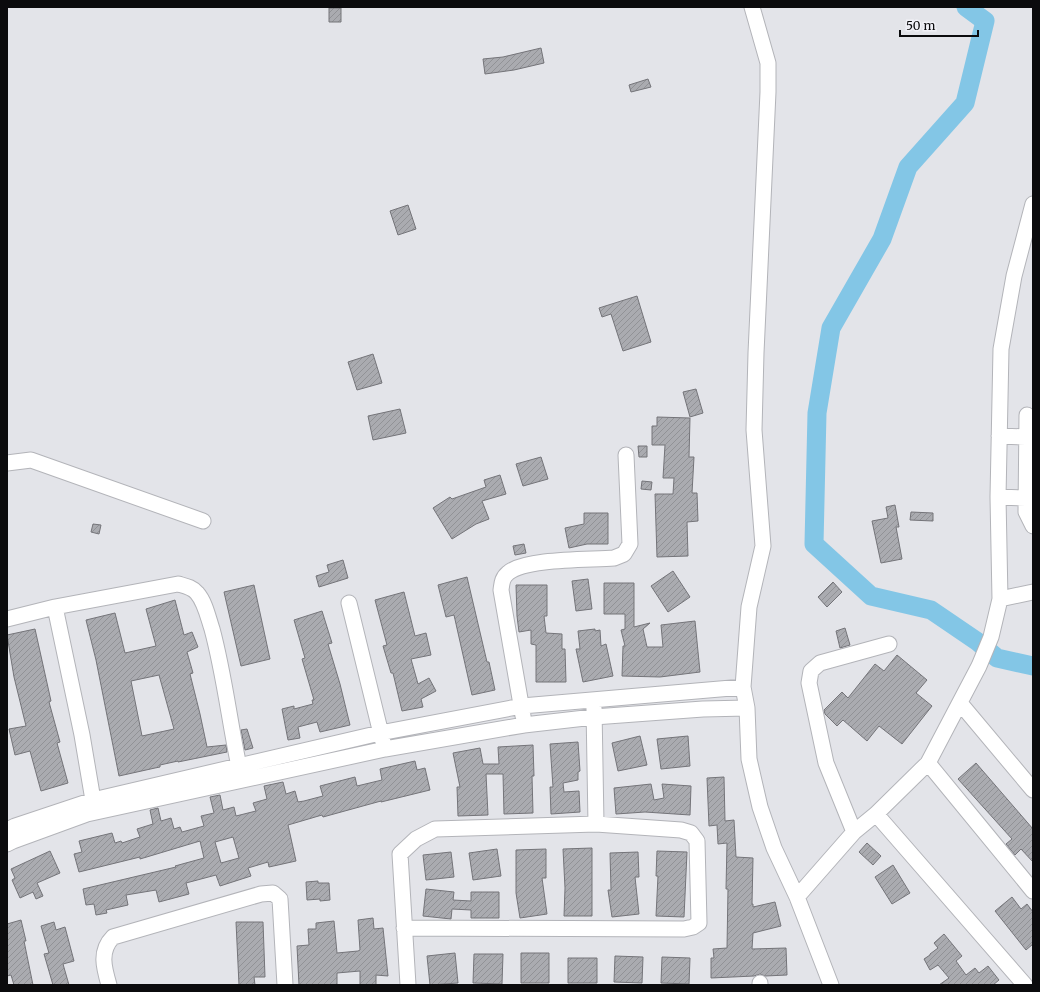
<svg xmlns="http://www.w3.org/2000/svg" width="1040" height="992" font-family="Merriweather,serif">
  <style>
    .lines { fill: none; stroke-linecap: round; stroke-linejoin: round }
    .river { stroke: #83c6e6; stroke-width: 19 }
    .building { fill: url(#building-hatch); stroke: #747479; fill-rule: evenodd }
    .minor-casing { stroke: #b3b4b9; stroke-width: 17 }
    .minor { stroke: #fff; stroke-width: 15 }
  </style>
  <defs>
    <pattern id="building-hatch" width="6" height="6" patternUnits="userSpaceOnUse"><rect width="6" height="6" fill="#aaabb0"/><path d="M-1 1l2-2M0 6l6-6M5 7l2-2" fill="none" stroke="#919296"/></pattern>
  </defs>
  <rect width="100%" height="100%" fill="#e3e4e9"/>
  <g class="lines">
    <path class="river" d="M966 7 985 21 965 103 908 167 882 239 831 328 817 413 814 544 871 596 931 610 978 642 997 658 1033 666"/>
  </g>
  <path class="building" d="M329 8H341V22H329Z
    M541 48 544 63 514 70 485 74 483 59 503 57Z
    M648 79 651 87 631 92 629 85Z
    M408 205 416 229 398 235 390 211Z
    M637 296 651 342 623 351 611 314 602 317 599 308Z
    M373 354 382 383 357 390 348 362Z
    M696 389 703 413 690 417 683 392Z
    M400 409 406 433 373 440 368 416Z
    M657 417 690 418 689 457H694L692 493H697L698 521 687 522 688 556 657 557 655 494H673L674 478H663L665 445H652V426H657Z
    M638 446H647V457H639Z
    M541 457 548 479 523 486 516 464Z
    M500 475 506 494 482 501 489 519 476 524 452 539 433 508 450 497 452 499 486 487 484 480Z
    M642 481 652 482 651 490 641 489Z
    M895 505 899 527H896L902 559 881 563 872 521 888 518 886 507Z
    M911 512 933 513V521L910 520Z
    M584 513H608V544H587L569 548 565 528 584 524Z
    M93 524 101 525 99 534 91 532Z
    M524 544 526 553 515 555 513 546Z
    M343 560 348 578 319 587 316 576 329 572 327 565Z
    M673 571 690 597 668 612 651 586Z
    M467 577 487 662H489L495 690 472 695 454 615 446 617 438 585Z
    M588 579 592 609 576 611 572 581Z
    M833 582 842 592 827 607 818 597Z
    M604 583H634V627L650 623 643 629 647 647H663L661 625 695 621 700 672 660 677 622 676 623 646H625L621 630 625 629V614H604Z
    M254 585 270 659 241 666 224 592Z
    M516 585H547V616H544L546 633 562 634V649H565L566 682H536V645L531 644V630L519 632 517 616Z
    M404 592 415 636 426 633 431 655 411 659 418 684 429 678 436 691 421 699 423 707 402 711 393 673H391L383 646 387 645 375 600Z
    M175 600 184 635 192 632 198 647 187 652 193 673 190 674 200 714 207 747 226 745 227 752 178 762V761L160 765V767L155 768 119 776 96 660 86 620 115 613 125 653 156 646 146 609ZM159 675 174 729 142 736 131 681Z
    M322 611 332 643 328 644 340 684 350 725 320 732 317 722 298 727 300 738 288 740 282 709 294 706V709L313 704 312 700H314L302 659 305 658 294 620Z
    M845 628 850 645 840 648 836 631Z
    M35 629 51 701 49 702 60 742 57 743 68 783 41 791 30 751 15 755 9 729 26 726 14 677 7 635Z
    M595 629V631L600 630 601 646 606 644 613 676 583 682 576 649H580L578 631Z
    M897 655 927 680 916 693 932 706 902 744 879 726 867 741 843 720 837 726 825 714 824 710 842 692 848 698 875 664 884 671Z
    M247 729 253 748 245 750 241 730Z
    M640 736 647 765 618 771 612 743Z
    M688 736 690 766 661 769 657 739Z
    M578 742 580 771 578 772V780L563 783 564 792 579 791 580 812 551 814 550 787H553L550 744Z
    M533 745 534 776H532L533 813 504 814 503 774H486L488 815 458 816 457 787H460L453 753 480 748 483 764H499L498 747Z
    M415 761 417 770 425 768 430 790 381 802V801L323 817 322 815 288 825 296 861 269 867 268 862 248 868 251 876 220 886 216 875 186 883 189 894 159 902 156 890 126 895 128 905 106 910 107 913 96 915 94 904 86 905 83 889 176 867 175 866 204 858 200 841 140 859V857L79 872 74 854 82 852 79 841 112 833 115 843 121 841 122 843 140 837 137 829 153 824 150 810 158 808 161 821 171 818 174 829 180 827 182 832 204 826 201 816 214 813 210 797 220 795 223 810 234 807 236 816 256 811 253 803 267 799 264 786 283 782 286 794 295 791 298 802 304 801 323 796 320 786 355 777 357 786 382 780 380 769ZM233 837 239 858 221 863 215 842Z
    M976 763 1033 829V862L1021 849 1015 855 1006 844 1012 839 958 779Z
    M724 777 725 821 734 820 736 857 753 858 752 904H753V907L775 902 781 926 753 933 752 949 786 948 787 975 765 976 760 974 754 976 711 978V958H714L713 949 727 948 728 889H726L727 843 718 844 717 825 709 826 707 778Z
    M651 784 654 800 664 798 662 784 691 786 690 815 645 812 616 814 614 788Z
    M867 843 881 856 873 865 859 852Z
    M592 848V916H564L565 888 563 849Z
    M497 849 501 876 473 880 469 853Z
    M546 849V878H542L547 914 520 918 516 893V850Z
    M50 851 60 873 37 883 43 896 36 899 33 892 20 898 12 880 15 878 11 869Z
    M657 851 687 852 684 917 656 916 658 876H656Z
    M451 852 454 877 426 880 423 855Z
    M638 852 639 877H635L639 914 612 917 608 890H611L610 853Z
    M893 865 910 893 892 904 875 877Z
    M318 881V883H329L330 900 320 901V899L307 900 306 882Z
    M426 889 454 892 453 900 471 901V892H499V918H471V910L452 909 451 919 423 916Z
    M1012 897 1021 909 1027 904 1033 912V944L1026 950 995 911Z
    M373 918 374 929 383 928 388 976 376 975V985H360V971L337 973V985H299L297 946 309 945 308 929H316V923L334 921 337 953 358 951 360 950 358 920Z
    M21 920 26 941H24L33 985H14L11 975 7 976V924Z
    M54 922 56 930 65 927 74 961 63 964 69 985H53L44 954 49 953 41 926Z
    M236 922H263L265 977H254L255 985H239Z
    M944 934 962 956 956 961 966 975 975 968 979 973 988 966 999 980 993 985H939L949 978 938 965 930 970 924 959 930 955V954L938 948 934 943Z
    M455 953 458 983 430 985 427 956Z
    M521 953H549V983H521Z
    M474 954H503L502 984 473 983Z
    M615 956 643 957 642 983 614 982Z
    M662 957 690 958 689 984 661 983Z
    M568 958H597V983H568Z"/>
  <g class="lines">
    <g class="minor-casing">
      <path id="minor" d="M752 7 768 63V92L756 353 754 430 763 546 749 607 743 687 747 708 749 759 760 807 774 848 797 897 831 985
        M1027 415 1026 512 1033 526
        M999 436 1026 437
        M7 463 31 460 203 521
        M998 497 1026 498
        M1000 599 1033 592
        M349 603 383 742
        M55 607 82 735 93 800
        M7 619 55 607 178 584C185 586 192 587 197 593 205 602 208 617 212 629 225 677 230 727 241 776
        M960 703 1033 790
        M523 716 501 590C502 583 502 578 508 573 525 558 590 560 614 558L624 554 630 544 626 455
        M928 763 1033 891
        M876 814 1025 985
        M7 830 15 826 93 800 380 733 522 706 743 687
        M854 832 826 763 809 683 811 671 820 663 889 644
        M7 844 13 841 87 814 385 749 524 725 594 717 703 709 747 708
        M797 897 854 832 876 814 928 763 979 666 991 637 1000 599 998 497 1001 349 1014 276 1033 204
        M404 928 684 929 693 927 699 923 697 841 691 833 681 830 596 824
        M760 983V985
        M109 985C104 968 99 951 113 937L261 894 273 893 280 899 285 985
        M408 985 400 854 416 839 435 829 596 824 594 708"/>
    </g>
    <use href="#minor" class="minor"/>
  </g>
  <rect width="1040" height="992" fill="none" stroke="#0b0b0d" stroke-width="16"/>
  <path d="M900 30v6h78v-6" fill="none" stroke="#0b0b0d" stroke-width="2"/>
  <text x="906" y="30" font-size="12" fill="#0b0b0d" stroke="#f1f1f7" stroke-width="3" paint-order="stroke">50 m</text>
</svg>
